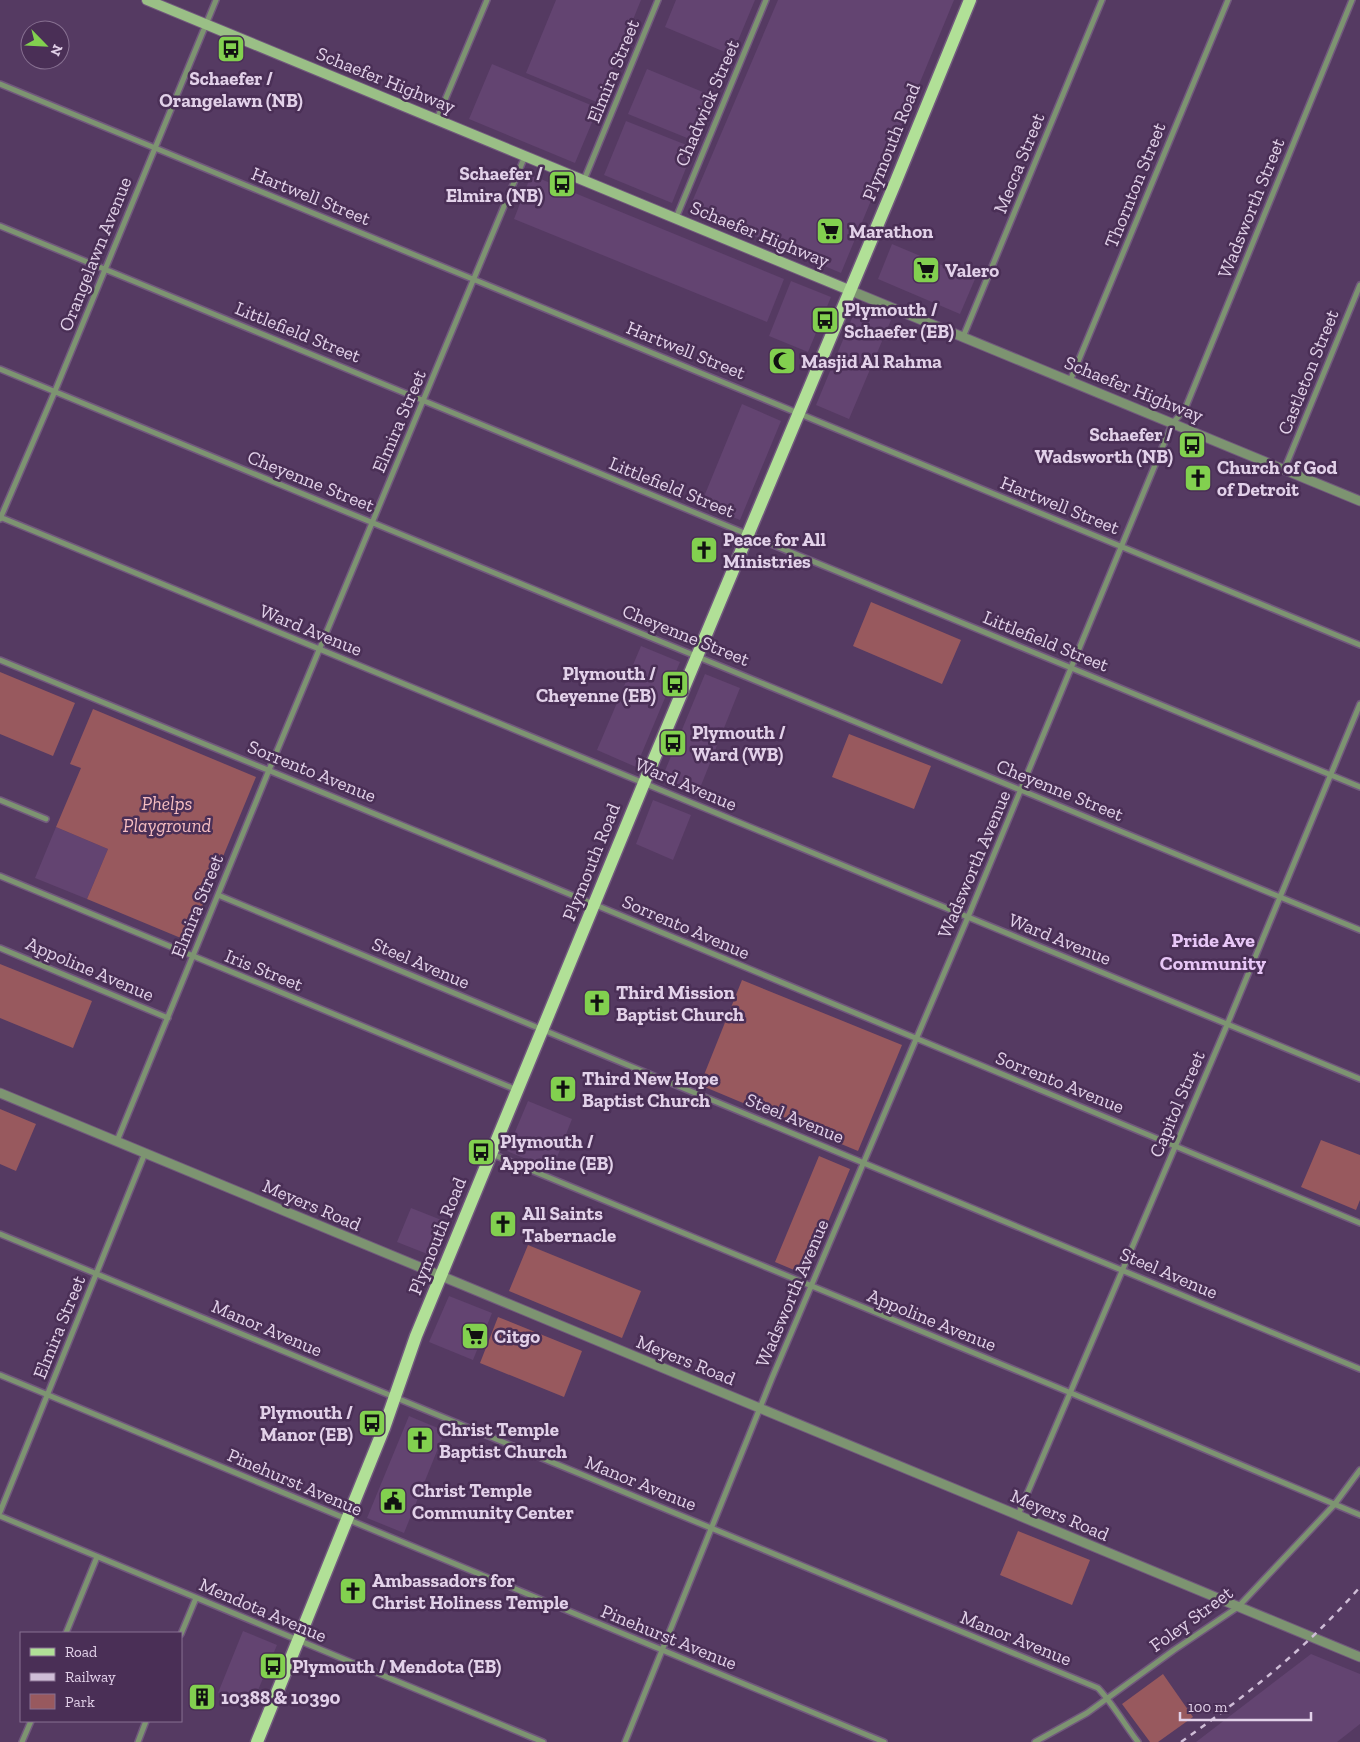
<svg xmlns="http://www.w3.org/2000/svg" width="1360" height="1742" font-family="'Zilla Slab',serif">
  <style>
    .built { fill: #634471 }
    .green { fill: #98595e }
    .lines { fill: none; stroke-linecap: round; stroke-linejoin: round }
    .minor-casing { stroke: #71587d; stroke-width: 8 }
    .tertiary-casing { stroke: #71587d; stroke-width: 11 }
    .secondary-casing { stroke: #71587d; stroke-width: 12 }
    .primary-casing { stroke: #71587d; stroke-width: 15 }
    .minor { stroke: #7d9471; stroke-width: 5 }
    .tertiary { stroke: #7d9471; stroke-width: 9 }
    .secondary { stroke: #9abf86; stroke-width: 10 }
    .primary { stroke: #b1e097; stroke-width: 12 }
    .rail { stroke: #cfbdd7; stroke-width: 2.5; stroke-dasharray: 6 6; stroke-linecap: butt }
    .labels { text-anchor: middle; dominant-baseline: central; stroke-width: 5; stroke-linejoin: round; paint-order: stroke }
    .street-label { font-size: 19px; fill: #e2d1e9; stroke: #4a2f56 }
    .poi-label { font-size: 19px; font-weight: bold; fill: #e2d1e9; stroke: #4a2f56; text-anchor: start }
    .park-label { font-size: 19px; font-style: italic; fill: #f6bec1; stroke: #4a2f56 }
    .neighbourhood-label { font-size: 20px; font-weight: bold; fill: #e7c6f6; stroke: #4a2f56 }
  </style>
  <rect width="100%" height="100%" fill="#553a62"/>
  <path class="built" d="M556 0H641L599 103 526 73Z
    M676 0H755L732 55 665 27Z
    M778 0H954L841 273 689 209Z
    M492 64 598 108 575 163 469 119Z
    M647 69 715 97 697 142 628 114Z
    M626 121 694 148 672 203 604 175Z
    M531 175 784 279 767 322 514 219Z
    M892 244 975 279 960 314 878 279Z
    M791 281 831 297 808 352 769 336Z
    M857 306 891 320 849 419 816 405Z
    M742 404 781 421 740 520 701 504Z
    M641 646 680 662 636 767 597 750Z
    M705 674 740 688 698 793 662 778Z
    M653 800 691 815 673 860 636 844Z
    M56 827 108 849 87 899 35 878Z
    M528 1101 572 1119 552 1170 507 1151Z
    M411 1208 449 1223 435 1257 397 1242Z
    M449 1296 492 1313 473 1360 429 1342Z
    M409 1416 445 1431 404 1533 367 1518Z
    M243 1631 277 1645 251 1707 218 1693Z
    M1311 1654 1360 1674V1724L1337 1742H1196Z"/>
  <path class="green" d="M871 602 961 640 942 684 853 646Z
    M0 672 75 703 53 756 0 734Z
    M93 709 256 777 188 941 87 899 108 849 56 827 81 768 70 764Z
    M849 734 931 766 914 809 832 777Z
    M0 964 92 1001 73 1048 0 1018Z
    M742 980 902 1045 858 1151 700 1085Z
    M0 1109 36 1124 16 1171 0 1164Z
    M1321 1140 1360 1155V1200L1356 1210 1301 1187Z
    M819 1156 850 1169 806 1275 775 1262Z
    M528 1245 641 1291 622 1338 509 1291Z
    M498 1317 582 1351 564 1397 480 1363Z
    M1018 1531 1090 1560 1072 1605 1000 1575Z
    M1163 1674 1193 1717 1158 1742H1150L1122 1704Z"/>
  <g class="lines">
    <g class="minor-casing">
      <path id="minor" d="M0 84 1360 645
        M437 119 487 0
        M584 180 658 0
        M676 218 766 0
        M0 226 1360 787
        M963 337 1102 0
        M0 369 1360 930
        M1070 381 1228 0
        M1284 470 1360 285
        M0 517 1360 1079
        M0 519 55 391 216 0
        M0 660 538 881 1360 1223
        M0 800 46 819
        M0 876 517 1090
        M218 895 1360 1369
        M0 948 168 1018
        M117 1141 269 770 525 156
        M492 1154 1071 1393 1360 1515
        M0 1234 1098 1688C1113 1704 1125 1725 1138 1742
        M0 1375 884 1742
        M0 1512 145 1153
        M1018 1515 1227 1025 1360 704
        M0 1516 543 1742
        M66 1633 97 1557
        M181 1634 196 1598
        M22 1742 31 1721
        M138 1742 146 1721
        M625 1742 772 1378 968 917 1172 424 1185 409 1352 0
        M1035 1742 1087 1713 1174 1650 1238 1607 1334 1505 1360 1470"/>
    </g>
    <g class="tertiary-casing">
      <path id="tertiary" d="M849 290 1360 501
        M0 1093 1360 1657"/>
    </g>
    <g class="secondary-casing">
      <path id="secondary" d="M147 0 849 290"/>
    </g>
    <g class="primary-casing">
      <path id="primary" d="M257 1742 384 1428 416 1336 644 783 896 181 970 0"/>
    </g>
    <use href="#minor" class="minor"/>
    <use href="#tertiary" class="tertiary"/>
    <use href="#secondary" class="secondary"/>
    <use href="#primary" class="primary"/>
    <path class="rail" d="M1181 1742C1246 1696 1308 1647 1360 1587"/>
  </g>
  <defs>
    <g id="bus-square" transform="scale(1.4375)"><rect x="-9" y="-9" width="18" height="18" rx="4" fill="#82d04f" stroke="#4a2f56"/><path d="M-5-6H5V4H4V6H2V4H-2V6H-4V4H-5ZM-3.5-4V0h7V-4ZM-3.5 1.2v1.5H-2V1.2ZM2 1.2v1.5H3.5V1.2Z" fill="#111"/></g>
    <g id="supermarket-square" transform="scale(1.4375)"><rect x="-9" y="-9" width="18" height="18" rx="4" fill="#82d04f" stroke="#4a2f56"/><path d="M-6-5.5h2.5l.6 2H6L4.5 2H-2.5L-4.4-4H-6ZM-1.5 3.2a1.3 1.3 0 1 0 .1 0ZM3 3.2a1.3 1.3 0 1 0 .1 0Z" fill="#111"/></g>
    <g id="mosque-square" transform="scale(1.4375)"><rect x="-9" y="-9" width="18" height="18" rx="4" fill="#82d04f" stroke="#4a2f56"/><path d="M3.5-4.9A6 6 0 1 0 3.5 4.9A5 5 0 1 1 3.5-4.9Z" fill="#111"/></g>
    <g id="church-square" transform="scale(1.4375)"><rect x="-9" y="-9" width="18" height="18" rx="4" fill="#82d04f" stroke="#4a2f56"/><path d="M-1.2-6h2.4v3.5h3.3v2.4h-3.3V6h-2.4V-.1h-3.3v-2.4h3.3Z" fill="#111"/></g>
    <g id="civic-square" transform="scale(1.4375)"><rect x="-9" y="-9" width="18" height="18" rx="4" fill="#82d04f" stroke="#4a2f56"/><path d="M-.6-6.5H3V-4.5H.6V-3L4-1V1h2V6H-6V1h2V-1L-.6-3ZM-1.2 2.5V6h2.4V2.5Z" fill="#111"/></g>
    <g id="building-square" transform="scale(1.4375)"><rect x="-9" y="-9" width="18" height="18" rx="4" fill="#82d04f" stroke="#4a2f56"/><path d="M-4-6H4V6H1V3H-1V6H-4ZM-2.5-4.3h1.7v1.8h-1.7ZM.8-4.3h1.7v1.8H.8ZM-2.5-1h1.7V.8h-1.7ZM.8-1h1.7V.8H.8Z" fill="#111"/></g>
  </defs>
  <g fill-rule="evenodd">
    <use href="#bus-square" x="231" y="49"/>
    <use href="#bus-square" x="562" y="184"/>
    <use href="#supermarket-square" x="830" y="231"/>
    <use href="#supermarket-square" x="926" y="270"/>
    <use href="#bus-square" x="825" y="320"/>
    <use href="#mosque-square" x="782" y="361"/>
    <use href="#bus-square" x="1192" y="445"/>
    <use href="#church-square" x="1198" y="478"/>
    <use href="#church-square" x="704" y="550"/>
    <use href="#bus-square" x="675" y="684"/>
    <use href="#bus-square" x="673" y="743"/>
    <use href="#church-square" x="597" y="1003"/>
    <use href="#church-square" x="563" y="1089"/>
    <use href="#bus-square" x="481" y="1152"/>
    <use href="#church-square" x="503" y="1224"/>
    <use href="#supermarket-square" x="475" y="1336"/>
    <use href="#bus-square" x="372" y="1423"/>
    <use href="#church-square" x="420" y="1440"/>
    <use href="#civic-square" x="393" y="1501"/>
    <use href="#church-square" x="353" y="1591"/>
    <use href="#bus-square" x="273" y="1666"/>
    <use href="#building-square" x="202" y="1697"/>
  </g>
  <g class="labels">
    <g class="street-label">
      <text transform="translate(613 71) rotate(-68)">Elmira Street</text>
      <text transform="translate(386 80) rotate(22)">Schaefer Highway</text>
      <text transform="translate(707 103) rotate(-67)">Chadwick Street</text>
      <text transform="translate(891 142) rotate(-68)">Plymouth Road</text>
      <text transform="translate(1019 163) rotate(-68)">Mecca Street</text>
      <text transform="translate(1135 185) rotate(-68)">Thornton Street</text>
      <text transform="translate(311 196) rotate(22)">Hartwell Street</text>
      <text transform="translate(1251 208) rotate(-68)">Wadsworth Street</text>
      <text transform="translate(760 234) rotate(22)">Schaefer Highway</text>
      <text transform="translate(95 254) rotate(-68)">Orangelawn Avenue</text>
      <text transform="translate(298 332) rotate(22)">Littlefield Street</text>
      <text transform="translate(686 350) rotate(22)">Hartwell Street</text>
      <text transform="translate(1308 372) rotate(-68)">Castleton Street</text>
      <text transform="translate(1134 389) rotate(22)">Schaefer Highway</text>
      <text transform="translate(399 421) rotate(-67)">Elmira Street</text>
      <text transform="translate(311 481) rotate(22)">Cheyenne Street</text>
      <text transform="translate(672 487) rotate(22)">Littlefield Street</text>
      <text transform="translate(1060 505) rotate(22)">Hartwell Street</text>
      <text transform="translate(311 630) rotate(22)">Ward Avenue</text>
      <text transform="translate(686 635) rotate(22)">Cheyenne Street</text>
      <text transform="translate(1046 641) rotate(22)">Littlefield Street</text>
      <text transform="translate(312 771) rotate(22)">Sorrento Avenue</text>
      <text transform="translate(686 784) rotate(23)">Ward Avenue</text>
      <text transform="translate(1060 790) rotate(22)">Cheyenne Street</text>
      <text transform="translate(591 862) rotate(-68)">Plymouth Road</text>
      <text transform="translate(974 864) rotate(-67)">Wadsworth Avenue</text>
      <text transform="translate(197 906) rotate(-68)">Elmira Street</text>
      <text transform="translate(686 927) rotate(23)">Sorrento Avenue</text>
      <text transform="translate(1060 939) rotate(22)">Ward Avenue</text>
      <text transform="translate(421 963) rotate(23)">Steel Avenue</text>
      <text transform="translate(90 969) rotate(23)">Appoline Avenue</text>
      <text transform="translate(264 970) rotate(22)">Iris Street</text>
      <text transform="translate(1060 1082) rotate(22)">Sorrento Avenue</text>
      <text transform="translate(1177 1104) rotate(-67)">Capitol Street</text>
      <text transform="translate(795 1118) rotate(22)">Steel Avenue</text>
      <text transform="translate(312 1205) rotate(23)">Meyers Road</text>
      <text transform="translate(437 1236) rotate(-68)">Plymouth Road</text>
      <text transform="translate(1169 1273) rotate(23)">Steel Avenue</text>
      <text transform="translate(792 1293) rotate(-67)">Wadsworth Avenue</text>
      <text transform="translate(932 1320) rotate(22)">Appoline Avenue</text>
      <text transform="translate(59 1327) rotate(-68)">Elmira Street</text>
      <text transform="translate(267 1328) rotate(23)">Manor Avenue</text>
      <text transform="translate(686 1360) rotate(22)">Meyers Road</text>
      <text transform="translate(295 1482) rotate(23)">Pinehurst Avenue</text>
      <text transform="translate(641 1483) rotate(22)">Manor Avenue</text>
      <text transform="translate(1060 1515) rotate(23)">Meyers Road</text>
      <text transform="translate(263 1610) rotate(23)">Mendota Avenue</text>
      <text transform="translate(1191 1619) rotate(-36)">Foley Street</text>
      <text transform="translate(669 1637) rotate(22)">Pinehurst Avenue</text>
      <text transform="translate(1016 1638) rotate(22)">Manor Avenue</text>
    </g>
    <g class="poi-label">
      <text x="231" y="78" text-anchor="middle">Schaefer /<tspan x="231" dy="22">Orangelawn (NB)</tspan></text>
      <text x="543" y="173" text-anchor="end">Schaefer /<tspan x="543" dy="22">Elmira (NB)</tspan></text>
      <text x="849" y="231">Marathon</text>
      <text x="945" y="270">Valero</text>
      <text x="844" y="309">Plymouth /<tspan x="844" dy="22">Schaefer (EB)</tspan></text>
      <text x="801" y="361">Masjid Al Rahma</text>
      <text x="1173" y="434" text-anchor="end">Schaefer /<tspan x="1173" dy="22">Wadsworth (NB)</tspan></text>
      <text x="1217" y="467">Church of God<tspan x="1217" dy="22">of Detroit</tspan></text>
      <text x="723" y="539">Peace for All<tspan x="723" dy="22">Ministries</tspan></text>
      <text x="656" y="673" text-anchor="end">Plymouth /<tspan x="656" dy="22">Cheyenne (EB)</tspan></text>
      <text x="692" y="732">Plymouth /<tspan x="692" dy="22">Ward (WB)</tspan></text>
      <text x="616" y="992">Third Mission<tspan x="616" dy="22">Baptist Church</tspan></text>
      <text x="582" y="1078">Third New Hope<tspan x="582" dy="22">Baptist Church</tspan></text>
      <text x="500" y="1141">Plymouth /<tspan x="500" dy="22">Appoline (EB)</tspan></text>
      <text x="522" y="1213">All Saints<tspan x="522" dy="22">Tabernacle</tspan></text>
      <text x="494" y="1336">Citgo</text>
      <text x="353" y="1412" text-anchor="end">Plymouth /<tspan x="353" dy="22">Manor (EB)</tspan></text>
      <text x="439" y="1429">Christ Temple<tspan x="439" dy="22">Baptist Church</tspan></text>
      <text x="412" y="1490">Christ Temple<tspan x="412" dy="22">Community Center</tspan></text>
      <text x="372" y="1580">Ambassadors for<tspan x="372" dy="22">Christ Holiness Temple</tspan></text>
      <text x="292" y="1666">Plymouth / Mendota (EB)</text>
      <text x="221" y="1697">10388 &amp; 10390</text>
    </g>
    <g class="park-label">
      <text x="167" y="803">Phelps<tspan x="167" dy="22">Playground</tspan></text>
    </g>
    <g class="neighbourhood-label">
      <text x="1213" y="940">Pride Ave<tspan x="1213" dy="23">Community</tspan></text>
    </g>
  </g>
  <rect x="20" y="1632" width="162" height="90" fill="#4a2f56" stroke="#877091"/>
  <rect x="30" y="1648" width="25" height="8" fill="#b1e097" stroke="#877091"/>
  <text x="65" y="1657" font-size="15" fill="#e2d1e9">Road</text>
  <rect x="30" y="1673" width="25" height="8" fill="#cfbdd7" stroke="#877091"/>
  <text x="65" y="1682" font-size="15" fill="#e2d1e9">Railway</text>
  <rect x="30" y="1694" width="25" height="15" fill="#98595e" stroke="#877091"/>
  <text x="65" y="1707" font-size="15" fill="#e2d1e9">Park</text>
  <g transform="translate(45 45) rotate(114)"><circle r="24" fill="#4a2f56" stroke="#877091"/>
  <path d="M0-4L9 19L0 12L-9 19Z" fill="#82d04f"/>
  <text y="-8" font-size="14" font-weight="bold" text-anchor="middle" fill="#e2d1e9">N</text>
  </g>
  <path d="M1180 1712v8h131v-8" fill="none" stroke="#e2d1e9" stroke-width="2.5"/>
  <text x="1188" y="1712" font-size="15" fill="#e2d1e9" stroke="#4a2f56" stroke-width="4" paint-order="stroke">100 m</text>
</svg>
